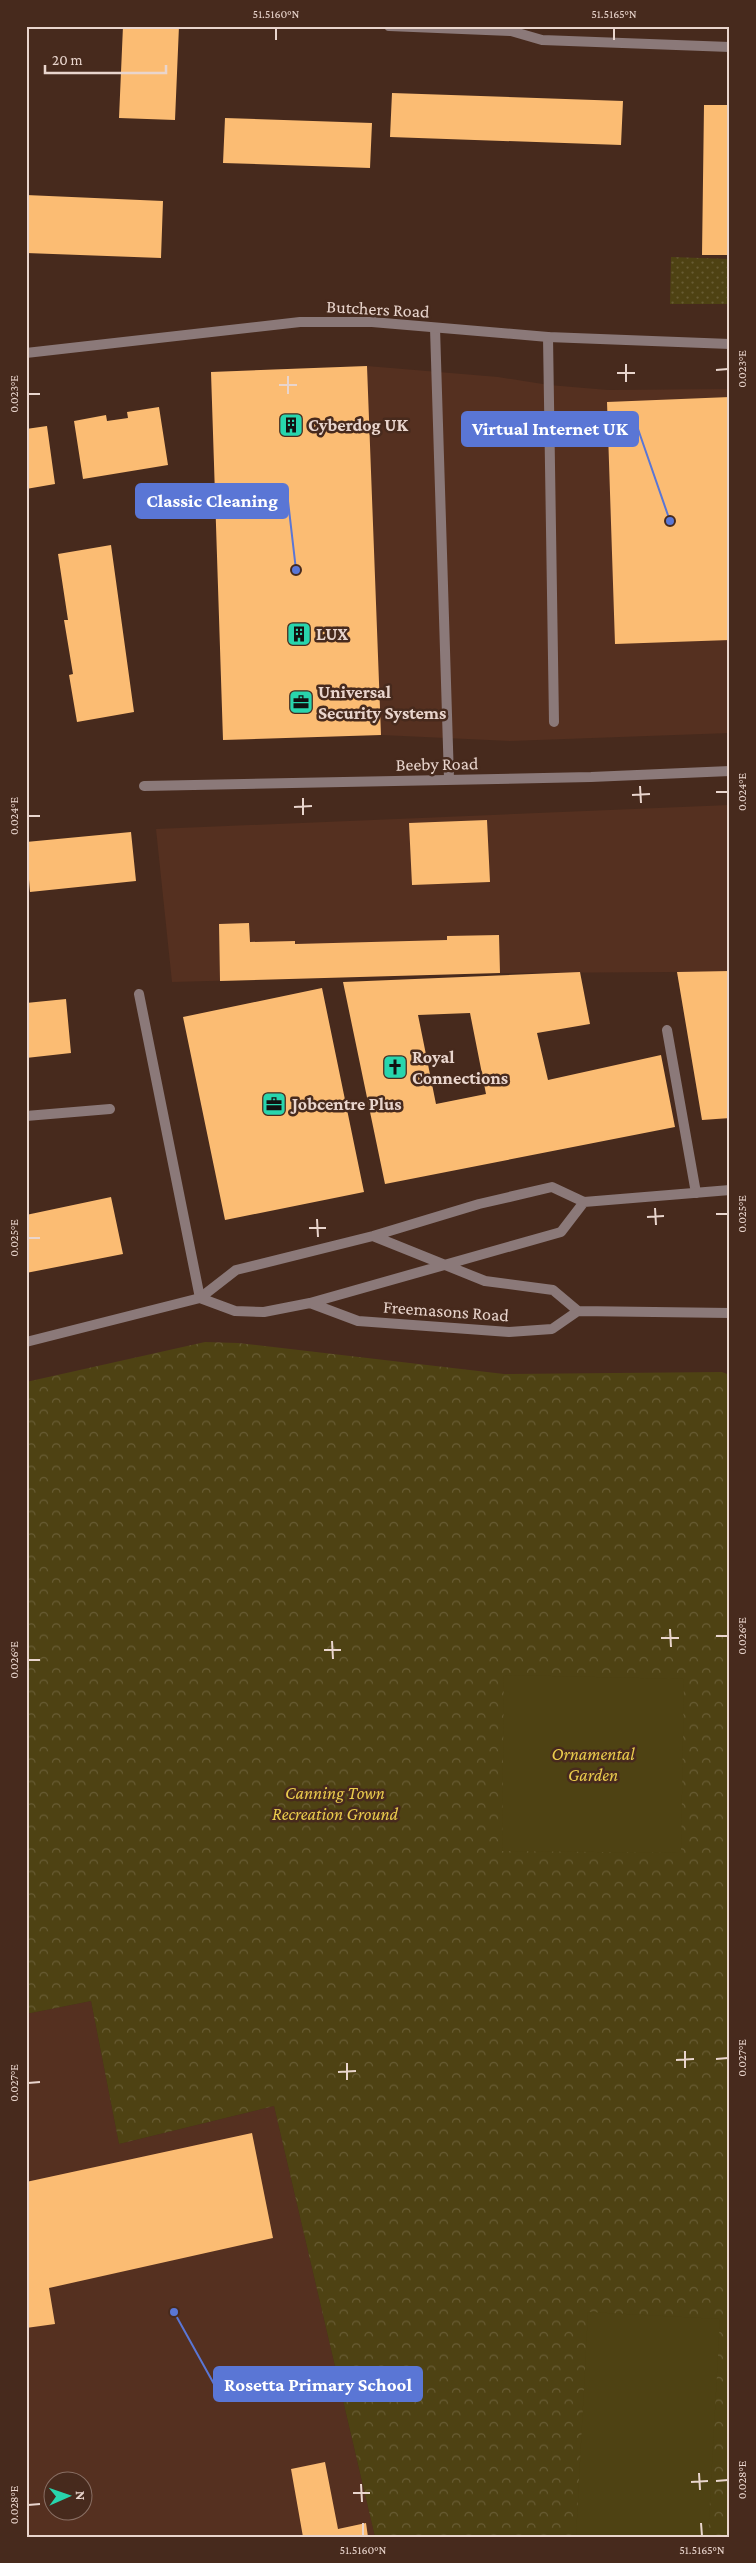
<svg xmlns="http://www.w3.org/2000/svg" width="756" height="2563" font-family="'Crimson Pro',serif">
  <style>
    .built { fill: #553020; fill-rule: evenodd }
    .grass { fill: url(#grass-dots) }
    .park { fill: url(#park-crowns) }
    .garden { fill: #4e4213 }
    .building { fill: #fbbc73; fill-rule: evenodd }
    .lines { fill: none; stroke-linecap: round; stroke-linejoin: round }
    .service { stroke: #8b7979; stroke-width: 10 }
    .minor { stroke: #8b7979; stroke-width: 10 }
    .tertiary { stroke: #8b7979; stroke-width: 10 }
    .ticks { fill: none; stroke: #e9d5cd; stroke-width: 2 }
    .labels { text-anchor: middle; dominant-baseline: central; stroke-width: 5; stroke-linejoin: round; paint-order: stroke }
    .street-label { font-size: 18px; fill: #e9d5cd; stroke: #472a1d }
    .poi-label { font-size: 18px; font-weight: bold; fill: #e9d5cd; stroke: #472a1d; text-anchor: start }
    .park-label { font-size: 18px; font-style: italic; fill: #ebcc4d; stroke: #472a1d }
    .leader { fill: none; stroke: #5a76d5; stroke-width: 2 }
    .callout-dot { fill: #5a76d5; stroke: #472a1d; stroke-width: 2 }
    .callout { fill: #5a76d5; stroke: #5a76d5; stroke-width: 2 }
    .callout-label { font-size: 19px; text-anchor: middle; font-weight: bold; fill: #fff }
    .neatline { fill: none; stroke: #e9d5cd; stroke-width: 2 }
    .ticks-label { font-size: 12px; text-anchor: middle; fill: #e9d5cd }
  </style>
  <defs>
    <pattern id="grass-dots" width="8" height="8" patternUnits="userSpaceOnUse" patternTransform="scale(1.25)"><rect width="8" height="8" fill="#4e4213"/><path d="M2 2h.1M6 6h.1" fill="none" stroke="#685c34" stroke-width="1.8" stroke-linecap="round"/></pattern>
    <pattern id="park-crowns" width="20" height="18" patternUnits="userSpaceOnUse" patternTransform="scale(1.25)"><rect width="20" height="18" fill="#4e4213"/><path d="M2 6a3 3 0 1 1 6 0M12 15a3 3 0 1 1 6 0" fill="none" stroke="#685c34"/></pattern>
  </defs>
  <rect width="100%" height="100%" fill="#472a1d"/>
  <path class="built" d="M367 366 498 377 549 385 608 390 730 389V733L510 741 381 735 223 740 211 372Z
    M730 805V1119L702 1120 677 972 500 973 172 982 156 829Z
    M91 2001 119 2144 274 2106 375 2537H26V2014ZM52 2480H82V2510H52Z"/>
  <path class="grass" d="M671 257 730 259V304H670Z"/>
  <path class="park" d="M205 1342 238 1343 504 1374 722 1372 730 1375V2537H375L274 2106 119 2144 91 2001 26 2014V1382Z"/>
  <path class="garden" d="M504 1675 684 1679 681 1853 502 1851Z
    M588 2312 720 2319 708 2537H576Z"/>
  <path class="building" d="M123 26H179L175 120 119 118Z
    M392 93 623 101 621 145 390 137Z
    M704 105H730V255H702Z
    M225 118 372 123 370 168 223 163Z
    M26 195 163 201 161 258 26 253Z
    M367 366 381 735 223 740 211 372Z
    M730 397V640L615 644 607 402Z
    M159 407 168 465 83 479 74 421 106 415 107 421 128 418 127 412Z
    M47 426 55 484 26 489V429Z
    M111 545 134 712 77 722 69 675 73 674 64 620H68L58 554Z
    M487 820 490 882 412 885 409 823Z
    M131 832 136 881 30 892 26 842Z
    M249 923 250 942 295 941V944L447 940V936L499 935 500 973 220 981 219 924Z
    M730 971V1118L702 1120 677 972Z
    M580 972 590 1024 537 1033 548 1080 661 1055 675 1127 385 1184 343 982ZM470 1013 486 1094 436 1104 418 1015Z
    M322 988 364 1192 225 1220 183 1017Z
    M66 999 71 1053 26 1058V1003Z
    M111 1197 123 1254 26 1273V1215Z
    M252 2133 273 2238 49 2288 55 2324 26 2328V2182Z
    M325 2462 338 2529 366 2523 368 2537H303L291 2469Z"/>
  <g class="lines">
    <path class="service" d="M435 328 449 779
      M548 337 554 722
      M139 994 200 1298
      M667 1030 696 1193"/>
    <path class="minor" d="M389 26 511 31 542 40 730 47
      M26 353 300 322H372L548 337 730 344
      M144 786 591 777 730 771
      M26 1116 110 1109"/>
    <path class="tertiary" d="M373 1236 485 1281 553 1290 578 1311
      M200 1298 235 1311 264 1312 310 1303 561 1232 584 1202
      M310 1303 358 1321 509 1332 552 1329 578 1311 730 1313
      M26 1342 200 1298 236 1270 373 1236 479 1204 552 1187 584 1202 730 1190"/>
  </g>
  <path class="ticks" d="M276 28V40M614 28V40M626 364V382M716 370 728 369M617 373H635M288 376V394M279 385H297M28 394H40M640 786 641 803M716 792H728M632 795 650 794M303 798V815M294 807 312 806M28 816H40M655 1208 656 1225M716 1214H728M647 1217 664 1216M317 1219 318 1237M309 1228H326M28 1238H40M670 1629 671 1647M716 1636H728M661 1638H679M332 1641 333 1659M324 1650H341M28 1660H40M685 2051V2068M716 2059 728 2058M676 2060 694 2059M347 2063V2080M338 2072 356 2071M28 2083 40 2082M699 2473 700 2490M716 2481 728 2480M691 2482 708 2481M361 2484 362 2502M353 2493H370M28 2505 40 2504M363 2523V2536M701 2523 702 2536"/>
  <defs>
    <g id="building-square" transform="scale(1.25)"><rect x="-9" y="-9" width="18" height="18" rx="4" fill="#28d5ad" stroke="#472a1d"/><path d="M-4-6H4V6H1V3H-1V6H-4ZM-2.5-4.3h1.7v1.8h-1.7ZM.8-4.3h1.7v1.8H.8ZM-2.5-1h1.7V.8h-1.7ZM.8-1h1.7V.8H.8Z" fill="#111"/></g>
    <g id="office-square" transform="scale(1.25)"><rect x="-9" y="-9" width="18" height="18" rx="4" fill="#28d5ad" stroke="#472a1d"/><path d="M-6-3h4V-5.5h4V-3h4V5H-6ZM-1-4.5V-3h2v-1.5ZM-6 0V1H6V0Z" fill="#111"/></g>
    <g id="church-square" transform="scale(1.25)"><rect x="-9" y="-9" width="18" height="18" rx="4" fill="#28d5ad" stroke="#472a1d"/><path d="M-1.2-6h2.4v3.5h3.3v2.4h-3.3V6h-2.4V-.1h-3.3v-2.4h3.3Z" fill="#111"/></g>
  </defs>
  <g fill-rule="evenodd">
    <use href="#building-square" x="291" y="425"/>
    <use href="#building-square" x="299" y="634"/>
    <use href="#office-square" x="301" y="702"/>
    <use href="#church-square" x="395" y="1067"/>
    <use href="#office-square" x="274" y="1104"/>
  </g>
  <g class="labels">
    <g class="street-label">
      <text transform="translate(378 309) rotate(3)">Butchers Road</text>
      <text transform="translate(437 764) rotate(-1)">Beeby Road</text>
      <text transform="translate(446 1311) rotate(4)">Freemasons Road</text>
    </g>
    <g class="poi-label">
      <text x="308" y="425">Cyberdog UK</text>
      <text x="316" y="634">LUX</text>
      <text x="318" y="692">Universal<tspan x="318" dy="21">Security Systems</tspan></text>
      <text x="412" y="1057">Royal<tspan x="412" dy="21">Connections</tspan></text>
      <text x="292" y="1104">Jobcentre Plus</text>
    </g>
    <g class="park-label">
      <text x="593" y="1754">Ornamental<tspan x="593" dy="21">Garden</tspan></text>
      <text x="335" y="1793">Canning Town<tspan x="335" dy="21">Recreation Ground</tspan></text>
    </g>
  </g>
  <path class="leader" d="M670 521L638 429M296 570L288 501M174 2312L214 2384"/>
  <g class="callout-dot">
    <circle cx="670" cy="521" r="5"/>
    <circle cx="296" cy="570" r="5"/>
    <circle cx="174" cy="2312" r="5"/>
  </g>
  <g class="callout">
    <rect x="462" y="412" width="176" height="34" rx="5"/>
    <rect x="136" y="484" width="152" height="34" rx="5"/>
    <rect x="214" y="2367" width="208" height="34" rx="5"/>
  </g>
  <g class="callout-label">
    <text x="550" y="435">Virtual Internet UK</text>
    <text x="212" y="507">Classic Cleaning</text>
    <text x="318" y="2391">Rosetta Primary School</text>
  </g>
  <rect width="756" height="2563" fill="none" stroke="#472a1d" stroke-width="55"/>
  <g transform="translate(68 2496) rotate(88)"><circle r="24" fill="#472a1d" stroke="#886e63"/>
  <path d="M0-4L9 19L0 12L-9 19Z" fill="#28d5ad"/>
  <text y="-8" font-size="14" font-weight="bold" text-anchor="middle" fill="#e9d5cd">N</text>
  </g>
  <path d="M45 65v8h121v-8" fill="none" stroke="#e9d5cd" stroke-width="2.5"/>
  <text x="52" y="65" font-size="15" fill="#e9d5cd" stroke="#472a1d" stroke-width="4" paint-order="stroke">20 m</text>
  <rect x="28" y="28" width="700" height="2508" class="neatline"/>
  <g class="ticks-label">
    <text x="276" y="18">51.5160°N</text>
    <text x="614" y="18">51.5165°N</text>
    <text transform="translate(742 369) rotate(-90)" y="4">0.023°E</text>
    <text transform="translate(14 394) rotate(-90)" y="4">0.023°E</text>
    <text transform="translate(742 792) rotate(-90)" y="4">0.024°E</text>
    <text transform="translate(14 816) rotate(-90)" y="4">0.024°E</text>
    <text transform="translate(742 1214) rotate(-90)" y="4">0.025°E</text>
    <text transform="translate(14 1238) rotate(-90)" y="4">0.025°E</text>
    <text transform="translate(742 1636) rotate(-90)" y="4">0.026°E</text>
    <text transform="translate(14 1660) rotate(-90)" y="4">0.026°E</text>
    <text transform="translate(742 2058) rotate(-90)" y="4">0.027°E</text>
    <text transform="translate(14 2083) rotate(-90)" y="4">0.027°E</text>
    <text transform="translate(742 2480) rotate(-90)" y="4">0.028°E</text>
    <text transform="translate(14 2505) rotate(-90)" y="4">0.028°E</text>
    <text x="363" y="2554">51.5160°N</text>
    <text x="702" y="2554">51.5165°N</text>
  </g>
</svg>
